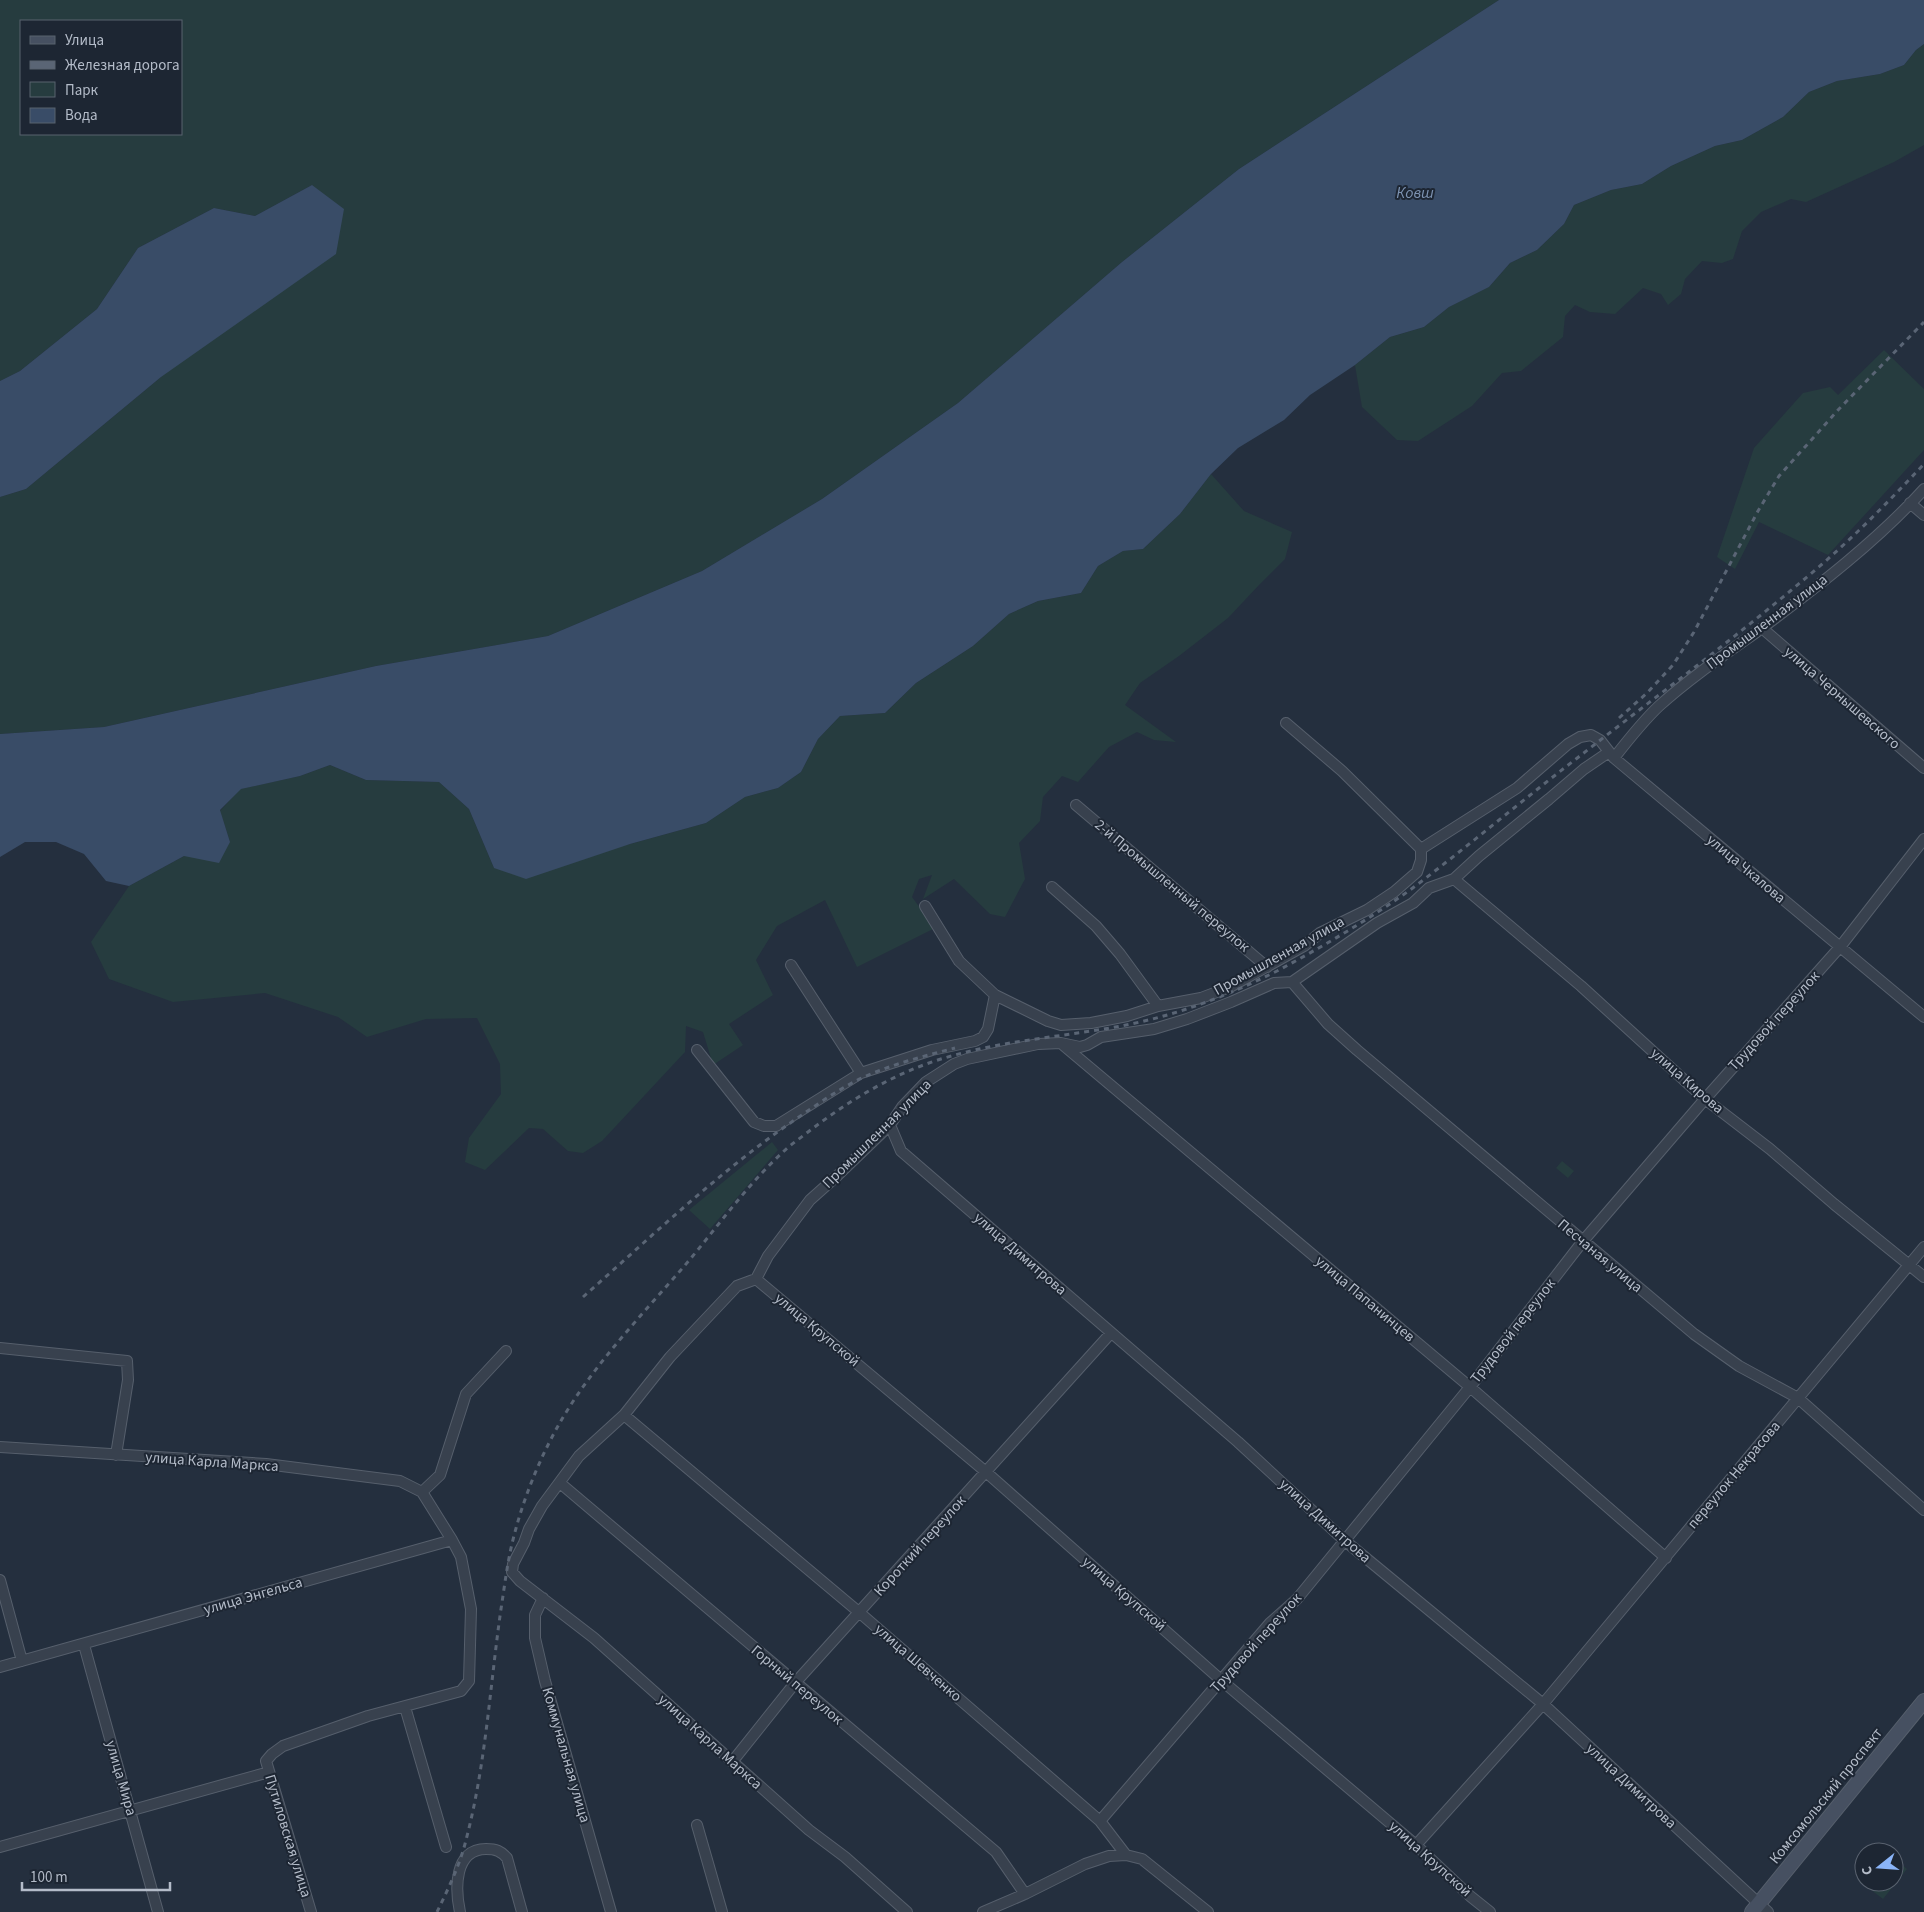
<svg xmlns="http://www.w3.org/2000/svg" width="1924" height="1912" font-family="'Source Sans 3',sans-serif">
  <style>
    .green { fill: #263c3f; fill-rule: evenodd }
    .water { fill: #394c67 }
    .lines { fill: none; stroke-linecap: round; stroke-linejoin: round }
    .street-casing { stroke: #565f6c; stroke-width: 12 }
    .secondary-casing { stroke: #565f6c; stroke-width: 16 }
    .street { stroke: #38414e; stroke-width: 10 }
    .secondary { stroke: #465061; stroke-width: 14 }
    .rail { stroke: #5a6575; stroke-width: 3; stroke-dasharray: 5 5; stroke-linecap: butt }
    .labels { text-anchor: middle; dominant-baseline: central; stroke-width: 4; stroke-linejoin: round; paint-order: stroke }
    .street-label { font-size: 15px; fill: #b4bcc9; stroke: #1d2633 }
    .water-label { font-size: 16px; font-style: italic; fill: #7c92b1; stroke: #1d2633 }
  </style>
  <rect width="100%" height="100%" fill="#242f3e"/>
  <path class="green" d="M0 0H1499L1239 169 1122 262 958 403 822 499 702 571 548 636 376 666 104 727 0 734V497L26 489 161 377 312 185 255 216 214 208 138 248 97 309 20 371 0 381ZM21 21H181V134H21Z
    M1924 44V145L1894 162 1806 202 1791 199 1761 212 1742 231 1733 259 1722 263 1702 261 1685 279 1681 294 1668 305 1661 294 1643 288 1615 314 1590 312 1575 305 1565 316 1563 337 1521 371 1502 373 1472 406 1418 441 1397 440 1362 407 1355 365 1390 337 1424 327 1449 307 1489 287 1510 263 1537 250 1564 224 1574 205 1611 190 1642 184 1671 166 1715 146 1742 140 1783 117 1809 92 1837 81 1880 74 1904 65 1916 50Z
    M1884 350 1924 389V450L1828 555 1759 522 1735 569 1717 557 1754 448 1803 393 1830 387 1838 395Z
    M1211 474 1244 511 1292 532 1285 559 1259 585 1228 618 1179 656 1140 683 1125 705 1176 742 1154 740 1137 732 1109 747 1078 782 1062 776 1043 797 1040 821 1019 843 1025 879 1005 917 990 914 954 879 923 899 932 875 919 879 912 897 935 928 857 967 825 900 777 926 756 960 773 995 729 1024 743 1045 713 1065 703 1032 686 1026 685 1052 602 1141 583 1153 568 1151 543 1129 529 1128 485 1170 465 1162 469 1138 501 1094 500 1064 477 1018 426 1019 367 1037 338 1017 265 993 173 1002 109 979 91 942 129 886 184 856 230 842 220 811 240 789 300 776 330 765 366 780 439 782 469 809 494 868 630 844 706 823 745 797 778 788 801 772 818 739 840 716 885 713 916 683 973 646 1009 614 1038 601 1081 593 1098 566 1123 551 1143 549 1180 514Z
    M772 1142 778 1150 710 1229 689 1210Z
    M1562 1161 1574 1171 1568 1178 1556 1168Z
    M1894 1858 1907 1869 1883 1899 1866 1886 1869 1882H1894Z"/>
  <path class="water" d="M1499 0H1924V44L1916 50 1904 65 1880 74 1837 81 1809 92 1783 117 1742 140 1715 146 1671 166 1642 184 1611 190 1574 205 1564 224 1537 250 1510 263 1489 287 1449 307 1424 327 1390 337 1355 365 1310 395 1284 420 1238 448 1211 474 1180 514 1143 549 1123 551 1098 566 1081 593 1038 601 1009 614 973 646 916 683 885 713 840 716 818 739 801 772 778 788 745 797 706 823 630 844 526 879 494 868 469 809 439 782 366 780 330 765 300 776 241 789 220 810 230 842 219 863 184 856 129 886 106 881 84 854 56 842H25L0 857V734L104 727 376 666 548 636 702 571 822 499 958 403 1122 262 1239 169Z
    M312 185 344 209 336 254 161 377 26 489 0 497V381L20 371 97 309 138 248 214 208 255 216Z"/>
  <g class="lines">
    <g class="street-casing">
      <path id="street" d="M1910 503 1924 515
        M1762 628 1924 768
        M1286 723 1342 771 1421 849
        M1614 758C1628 740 1642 722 1659 706 1691 677 1727 653 1762 628 1817 587 1878 540 1924 489
        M1076 805 1267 967
        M1421 849 1517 788 1568 744 1580 737 1591 735 1600 740 1614 758 1924 1017
        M1454 879 1581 986 1705 1099 1770 1149 1834 1204 1924 1277
        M1052 887 1096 926 1120 954 1158 1006
        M925 906 959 961 995 995
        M791 965 861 1073
        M1292 982 1328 1024 1357 1050 1694 1334 1739 1366 1798 1398 1924 1510
        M1292 982 1377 923 1413 903 1429 888 1454 879 1479 856 1549 799 1584 769 1609 752
        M1063 1045 1470 1387 1666 1558
        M697 1050 754 1122 764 1126H776L861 1073 932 1050 975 1041 983 1037 988 1029 995 995 1048 1021 1061 1025 1091 1023 1127 1016 1158 1006 1201 998 1230 987 1304 946 1320 933 1367 910 1394 892 1417 872 1421 860V849
        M890 1125 901 1151 1238 1442 1344 1540 1543 1704 1768 1912
        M756 1279 986 1472 1221 1680 1416 1845 1470 1896 1490 1912
        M0 1348 127 1361 128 1380 116 1455
        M624 1415 860 1613 1100 1821 1126 1855
        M0 1447 266 1464 400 1481 422 1492
        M560 1483 996 1852 1025 1894
        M422 1492 440 1475 466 1394 506 1351
        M0 1580 22 1661
        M543 1598 535 1615V1638L545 1681 611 1912
        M84 1645 158 1912
        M0 1667 452 1540 422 1492
        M405 1707 446 1847
        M732 1762 795 1683 1111 1333
        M1100 1821 1270 1623 1297 1599 1470 1387 1583 1241 1705 1099 1840 947 1924 839
        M697 1825 722 1912
        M1416 1845 1543 1704 1924 1247
        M0 1847 269 1772
        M311 1912 266 1761 272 1754 283 1746 368 1716 461 1691 469 1681 471 1609 461 1557 452 1540
        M460 1912C455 1889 454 1849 486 1849 496 1849 501 1851 507 1858L522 1912
        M907 1912 845 1857 809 1830 594 1638 520 1581 512 1572 513 1564 524 1543 529 1529 542 1506 579 1456 624 1415 670 1357 737 1286 756 1279 768 1256 810 1200 838 1175 890 1125 902 1107 926 1082 954 1064 967 1059 1038 1044 1061 1043 1080 1047 1087 1045 1101 1037 1154 1029 1187 1019 1231 1002 1274 983 1292 982
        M983 1912 1025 1894 1085 1864 1109 1856 1126 1855 1142 1859 1208 1912"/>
    </g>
    <g class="secondary-casing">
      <path id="secondary" d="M1752 1912 1924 1701"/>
    </g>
    <use href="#street" class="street"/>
    <use href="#secondary" class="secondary"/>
    <path class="rail" d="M1619 718 1647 693 1673 665 1694 632 1758 511 1779 476 1839 409 1924 322
      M583 1297C652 1236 720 1171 796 1119 818 1104 840 1088 864 1077 893 1064 924 1056 955 1048
      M437 1912C448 1889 460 1865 466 1840 486 1764 490 1685 501 1609 505 1583 508 1557 515 1532 525 1494 542 1453 562 1419 594 1365 639 1318 680 1271 714 1232 744 1188 782 1153 790 1145 799 1139 808 1132 852 1098 901 1069 955 1055 1012 1039 1073 1036 1131 1024 1183 1013 1229 995 1277 971 1322 947 1368 920 1410 890 1466 848 1520 802 1576 759 1658 695 1742 633 1821 565 1857 534 1891 499 1924 464"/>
  </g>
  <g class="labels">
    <g class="street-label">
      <text transform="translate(1767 622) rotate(-37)">Промышленная улица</text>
      <text transform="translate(1842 698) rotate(41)">улица Чернышевского</text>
      <text transform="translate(1746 869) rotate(40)">улица Чкалова</text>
      <text transform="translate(1172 886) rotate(40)">2-й Промышленный переулок</text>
      <text transform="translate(1279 956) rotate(-29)">Промышленная улица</text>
      <text transform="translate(1774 1021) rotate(-48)">Трудовой переулок</text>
      <text transform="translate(1687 1081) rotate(41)">улица Кирова</text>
      <text transform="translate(877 1134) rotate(-45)">Промышленная улица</text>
      <text transform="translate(1020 1254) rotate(41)">улица Димитрова</text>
      <text transform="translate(1600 1256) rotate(40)">Песчаная улица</text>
      <text transform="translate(1365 1299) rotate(40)">улица Папанинцев</text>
      <text transform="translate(817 1330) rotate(40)">улица Крупской</text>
      <text transform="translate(1513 1331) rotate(-52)">Трудовой переулок</text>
      <text transform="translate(212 1462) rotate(4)">улица Карла Маркса</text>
      <text transform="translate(1734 1475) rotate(-50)">переулок Некрасова</text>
      <text transform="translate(1325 1521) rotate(42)">улица Димитрова</text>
      <text transform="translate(920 1546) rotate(-48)">Короткий переулок</text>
      <text transform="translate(1124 1594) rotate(41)">улица Крупской</text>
      <text transform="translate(253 1596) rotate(-16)">улица Энгельса</text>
      <text transform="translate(1256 1643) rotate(-48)">Трудовой переулок</text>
      <text transform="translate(918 1663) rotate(41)">улица Шевченко</text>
      <text transform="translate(797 1685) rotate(40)">Горный переулок</text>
      <text transform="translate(710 1742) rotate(42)">улица Карла Маркса</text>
      <text transform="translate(566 1755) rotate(74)">Коммунальная улица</text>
      <text transform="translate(121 1778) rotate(74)">улица Мира</text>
      <text transform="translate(1631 1786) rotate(43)">улица Димитрова</text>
      <text transform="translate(1826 1796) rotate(-51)">Комсомольский проспект</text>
      <text transform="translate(288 1836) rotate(73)">Путиловская улица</text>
      <text transform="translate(1430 1859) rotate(42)">улица Крупской</text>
    </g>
    <g class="water-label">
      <text x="1415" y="193">Ковш</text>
    </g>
  </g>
  <rect x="20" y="20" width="162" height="115" fill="#1d2633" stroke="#59626f"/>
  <rect x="30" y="36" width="25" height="8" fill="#465061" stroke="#59626f"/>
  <text x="65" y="45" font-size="15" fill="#b4bcc9">Улица</text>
  <rect x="30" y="61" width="25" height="8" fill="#5a6575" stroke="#59626f"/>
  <text x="65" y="70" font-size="15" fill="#b4bcc9">Железная дорога</text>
  <rect x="30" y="82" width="25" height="15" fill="#263c3f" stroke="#59626f"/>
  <text x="65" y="95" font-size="15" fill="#b4bcc9">Парк</text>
  <rect x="30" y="108" width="25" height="15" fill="#394c67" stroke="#59626f"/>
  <text x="65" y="120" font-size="15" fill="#b4bcc9">Вода</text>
  <g transform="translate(1879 1867) rotate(253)"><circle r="24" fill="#1d2633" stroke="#59626f"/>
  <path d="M0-4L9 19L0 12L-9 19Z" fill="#8ab4f8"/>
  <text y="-8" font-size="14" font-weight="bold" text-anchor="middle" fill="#b4bcc9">С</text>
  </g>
  <path d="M22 1882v8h148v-8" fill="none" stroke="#b4bcc9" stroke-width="2.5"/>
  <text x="30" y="1882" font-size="15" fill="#b4bcc9" stroke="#1d2633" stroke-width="4" paint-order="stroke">100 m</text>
</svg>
